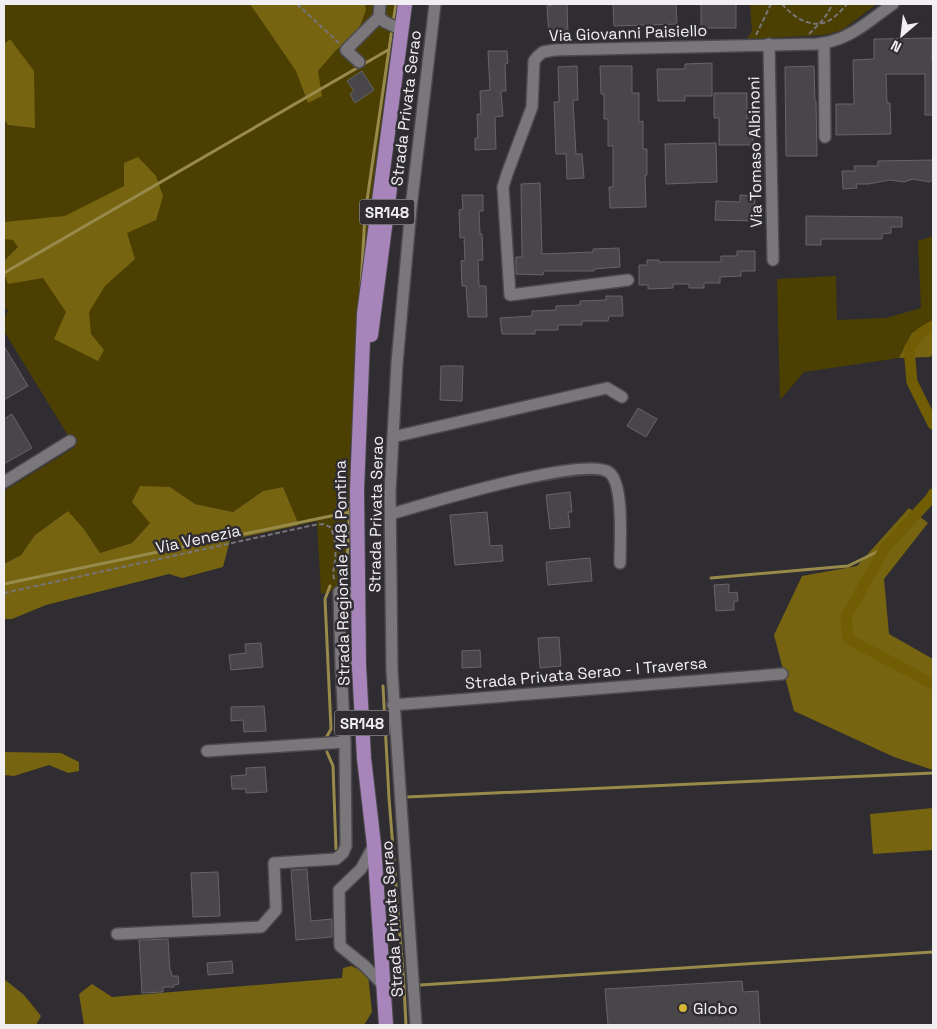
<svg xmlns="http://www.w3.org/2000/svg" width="937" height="1029" font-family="'Space Grotesk',sans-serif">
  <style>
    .green { fill: #4c3f02 }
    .forest { fill: #776410 }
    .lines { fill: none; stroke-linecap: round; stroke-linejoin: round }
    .stream { stroke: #978a4b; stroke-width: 3 }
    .canal { stroke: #715e04; stroke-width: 11 }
    .building { fill: #49464a; stroke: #676468 }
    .minor-casing { stroke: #4b494d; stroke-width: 14 }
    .major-casing { stroke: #4b494d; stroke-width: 16 }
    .path { stroke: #767478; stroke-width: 2; stroke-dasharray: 5 2.5; stroke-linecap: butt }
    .minor { stroke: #7a777b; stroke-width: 11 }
    .major { stroke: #a785bb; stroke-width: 14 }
    .poi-dot { fill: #d5b535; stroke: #2f2d31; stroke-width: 2 }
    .labels { text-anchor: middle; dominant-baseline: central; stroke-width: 5; stroke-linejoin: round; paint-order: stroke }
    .shield { fill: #2f2d31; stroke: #b7b5b8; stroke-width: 1 }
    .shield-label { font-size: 15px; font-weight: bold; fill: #f1eff2 }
    .street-label { font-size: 16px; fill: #f1eff2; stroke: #2f2d31 }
    .poi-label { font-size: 16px; fill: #f1eff2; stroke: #2f2d31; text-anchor: start }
  </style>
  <rect width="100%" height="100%" fill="#2f2d31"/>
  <path class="green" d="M4 4H396L366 245 350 452 348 577C343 588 332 591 321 594L317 521 299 525 283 487 263 491 233 512 195 504 170 487 150 523 132 543 100 553 84 529 68 511 35 535 21 555 4 564V491L75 447 4 331V319L8 311 4 306V119L8 125 35 127 10 39 4 44Z
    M750 4H877L842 30 825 35 747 39 752 31Z
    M933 236V320L912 333 899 358 804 372 780 400 777 279 836 276 837 320 886 318 921 308 918 241Z"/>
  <path class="forest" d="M250 4H365L366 10 357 34 336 50 318 71 322 96 308 103 296 71Z
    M10 39 34 71 35 128 8 125 4 119V44Z
    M138 157 156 176 163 196 156 220 127 233 135 259 105 286 89 312 91 334 104 350 98 361 54 339 66 312 43 278 8 284 4 274V261L18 247 13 240 4 239V222L65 216 124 186V163Z
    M933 320V354L930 357 899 358 912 333Z
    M140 486 170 487 195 504 233 512 263 491 283 487 299 525 230 540 223 567 182 578 169 574 46 605 12 619H4V564L21 555 35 535 68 511 84 529 100 553 132 543 150 523 132 502Z
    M909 508 928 523 884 579 889 634 933 659V770L894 757 794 711 774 635 802 576 857 566Z
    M4 752 61 753 79 762V771L68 773 49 765 14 776 4 775Z
    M933 808V850L873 854 870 814Z
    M351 966 361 970 368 975 372 1012 364 1025H84L79 994 92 984 112 997 342 978 343 968Z
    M4 979 24 995 41 1016 36 1025H4Z"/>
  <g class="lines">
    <path class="stream" d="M393 23 396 4
      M4 273 388 50
      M361 286 365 214 392 29
      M343 577 347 564 350 502
      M711 578 848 566 885 548
      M4 584 350 512
      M383 686 389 798 404 986 406 1025
      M326 738 331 729 325 599 330 586
      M327 752 333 766 336 849
      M407 797 933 773
      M420 985 933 952"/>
    <path class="canal" d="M933 326 921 333 909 349 912 382 933 424
      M933 494 931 498 885 548 846 617 848 639 933 684"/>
  </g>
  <path class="building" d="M552 4H567L568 35 549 36 547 6 552 5Z
    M613 4H676L677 24 614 26Z
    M701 4H736V28H701Z
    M932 38V61H933V115H925V74H886L887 103H890L891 134 836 135V104H854L853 60 874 59V39Z
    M488 51H507L508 63 505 64 506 91H501L503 116 495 117 496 149 475 150V138H478L477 114H481L480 91 490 90Z
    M712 63V96H685V101H658L657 69H685V64Z
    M577 66 578 100H573L576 154H582L584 178 567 179 566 154H556L554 102H559L558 67Z
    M600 66H632V93H639V122L643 121V149H647V175H645L646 207 610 208 609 187H613V146H608V119H604V94H601Z
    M814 66 815 101H816L817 156H786L785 67Z
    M362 71 374 90 355 103 350 94 354 91 347 81Z
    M714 93H747V119H753V145H719V118H714Z
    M716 143 717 182 666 184 665 144Z
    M933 160V180L929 182 913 179 904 182 890 180 868 184H856L857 188 843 189 842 171H855L854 166H878V161Z
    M540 183 542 254 593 252V249L619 248 620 267 594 269V271H544L543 275 516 274V257H522L521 184Z
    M462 195H483V211H479L480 234H482L483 260H478L479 286H486L487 317H468L466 286H462L461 261 465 260 464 237 460 238 459 210 463 209Z
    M740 195 755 196 754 221 715 220 716 201 740 202Z
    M806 216 902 217V227H891V233L882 234V239H821V245H806Z
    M737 251H755V271H741V276L720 277V283H704V288H689V284H673V288L648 289V285H639V265H647V260H659V262H721V256H737Z
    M606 296H622L623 316H609L608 321H582V325H558V330H535V334H502L500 318 532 316V311L556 310V306L580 305V301L606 300Z
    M4 346 28 386 4 400Z
    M441 366H463L462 401 440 400Z
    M638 408 657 419 646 437 627 426Z
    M12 414 32 448 4 464V419Z
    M570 492 572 512H568L570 527 550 529 546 495Z
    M487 512 490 546 502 545 503 561 455 565 450 515Z
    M590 558 592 581 548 585 546 562Z
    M729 584V593L737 592 738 601H734V610L716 611 714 585Z
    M559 637 561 666 540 668 538 638Z
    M261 643 263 667 231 670 229 655 246 653 245 644Z
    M480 650 481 667 462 668V651Z
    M264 706 266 731 244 732 243 720 231 721V707Z
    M265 767 267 792 246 793V789H232L231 776 246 775V768Z
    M307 869 311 921 332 919V937L296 940 291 870Z
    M218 872 220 916 193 917 191 873Z
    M168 939 170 971H171L172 976H178L179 984 174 985V987H163V992L142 993 139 940Z
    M232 961 233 973 208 975 207 963Z
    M742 981 743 992 758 991 760 1025H608L605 989Z"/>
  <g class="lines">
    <g class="minor-casing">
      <path id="minor" d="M380 4 379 17 385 22 402 30
        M824 43 825 137
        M769 44 773 260
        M359 62 346 50 379 17
        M628 280 510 295 503 187 507 174 532 107 534 61 538 56 543 52 554 50 817 44C822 43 827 43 832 41 855 35 874 17 893 4
        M393 437 607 388 622 397
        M4 482 70 441
        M391 514C422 505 589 454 610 473 624 486 620 543 620 563
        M358 593 339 592 341 666H359
        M393 705 782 674
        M207 751 345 742
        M374 845 361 869 339 890 340 946 365 966 383 985
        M117 934 261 927 276 910 274 863 336 859 343 853 346 846 345 742 341 666
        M416 1025 392 671 390 492 397 363 411 208 435 4"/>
    </g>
    <g class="major-casing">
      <path id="major" d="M371 335 390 188
        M386 1025 374 845 364 758 359 666 357 490 364 314 405 4"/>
    </g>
    <path class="path" d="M297 4 339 43
      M782 4C794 18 815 32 833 18 838 14 843 9 847 4
      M809 34C818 25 828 16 832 4
      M756 35 771 4
      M4 593 314 525 323 524 330 527C336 538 336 549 335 560 334 568 332 575 335 581"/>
    <use href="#minor" class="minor"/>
    <use href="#major" class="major"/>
  </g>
  <circle class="poi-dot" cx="683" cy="1008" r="5"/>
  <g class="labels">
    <g class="shield">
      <rect x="359.5" y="199.5" width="55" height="25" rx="4"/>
      <rect x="334.5" y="710.5" width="55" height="25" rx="4"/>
    </g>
    <g class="shield-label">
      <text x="387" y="212">SR148</text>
      <text x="362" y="723">SR148</text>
    </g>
    <g class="street-label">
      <text transform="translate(628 33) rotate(-2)">Via Giovanni Paisiello</text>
      <text transform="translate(406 108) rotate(-83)">Strada Privata Serao</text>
      <text transform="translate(755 152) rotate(-91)">Via Tomaso Albinoni</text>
      <text transform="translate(376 514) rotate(-89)">Strada Privata Serao</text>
      <text transform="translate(198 539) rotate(-12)">Via Venezia</text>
      <text transform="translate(342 573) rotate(-91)">Strada Regionale 148 Pontina</text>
      <text transform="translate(586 673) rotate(-5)">Strada Privata Serao - I Traversa</text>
      <text transform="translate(392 919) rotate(-94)">Strada Privata Serao</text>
    </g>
    <g class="poi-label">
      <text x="693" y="1008">Globo</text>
    </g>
  </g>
  <rect width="937" height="1029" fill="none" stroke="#f1eff2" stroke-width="10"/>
  <g transform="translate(902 35) rotate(208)" stroke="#2f2d31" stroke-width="4" paint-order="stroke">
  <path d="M0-4L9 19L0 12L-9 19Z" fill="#f1eff2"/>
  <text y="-8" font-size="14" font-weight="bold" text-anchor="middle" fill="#f1eff2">N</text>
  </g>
</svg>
